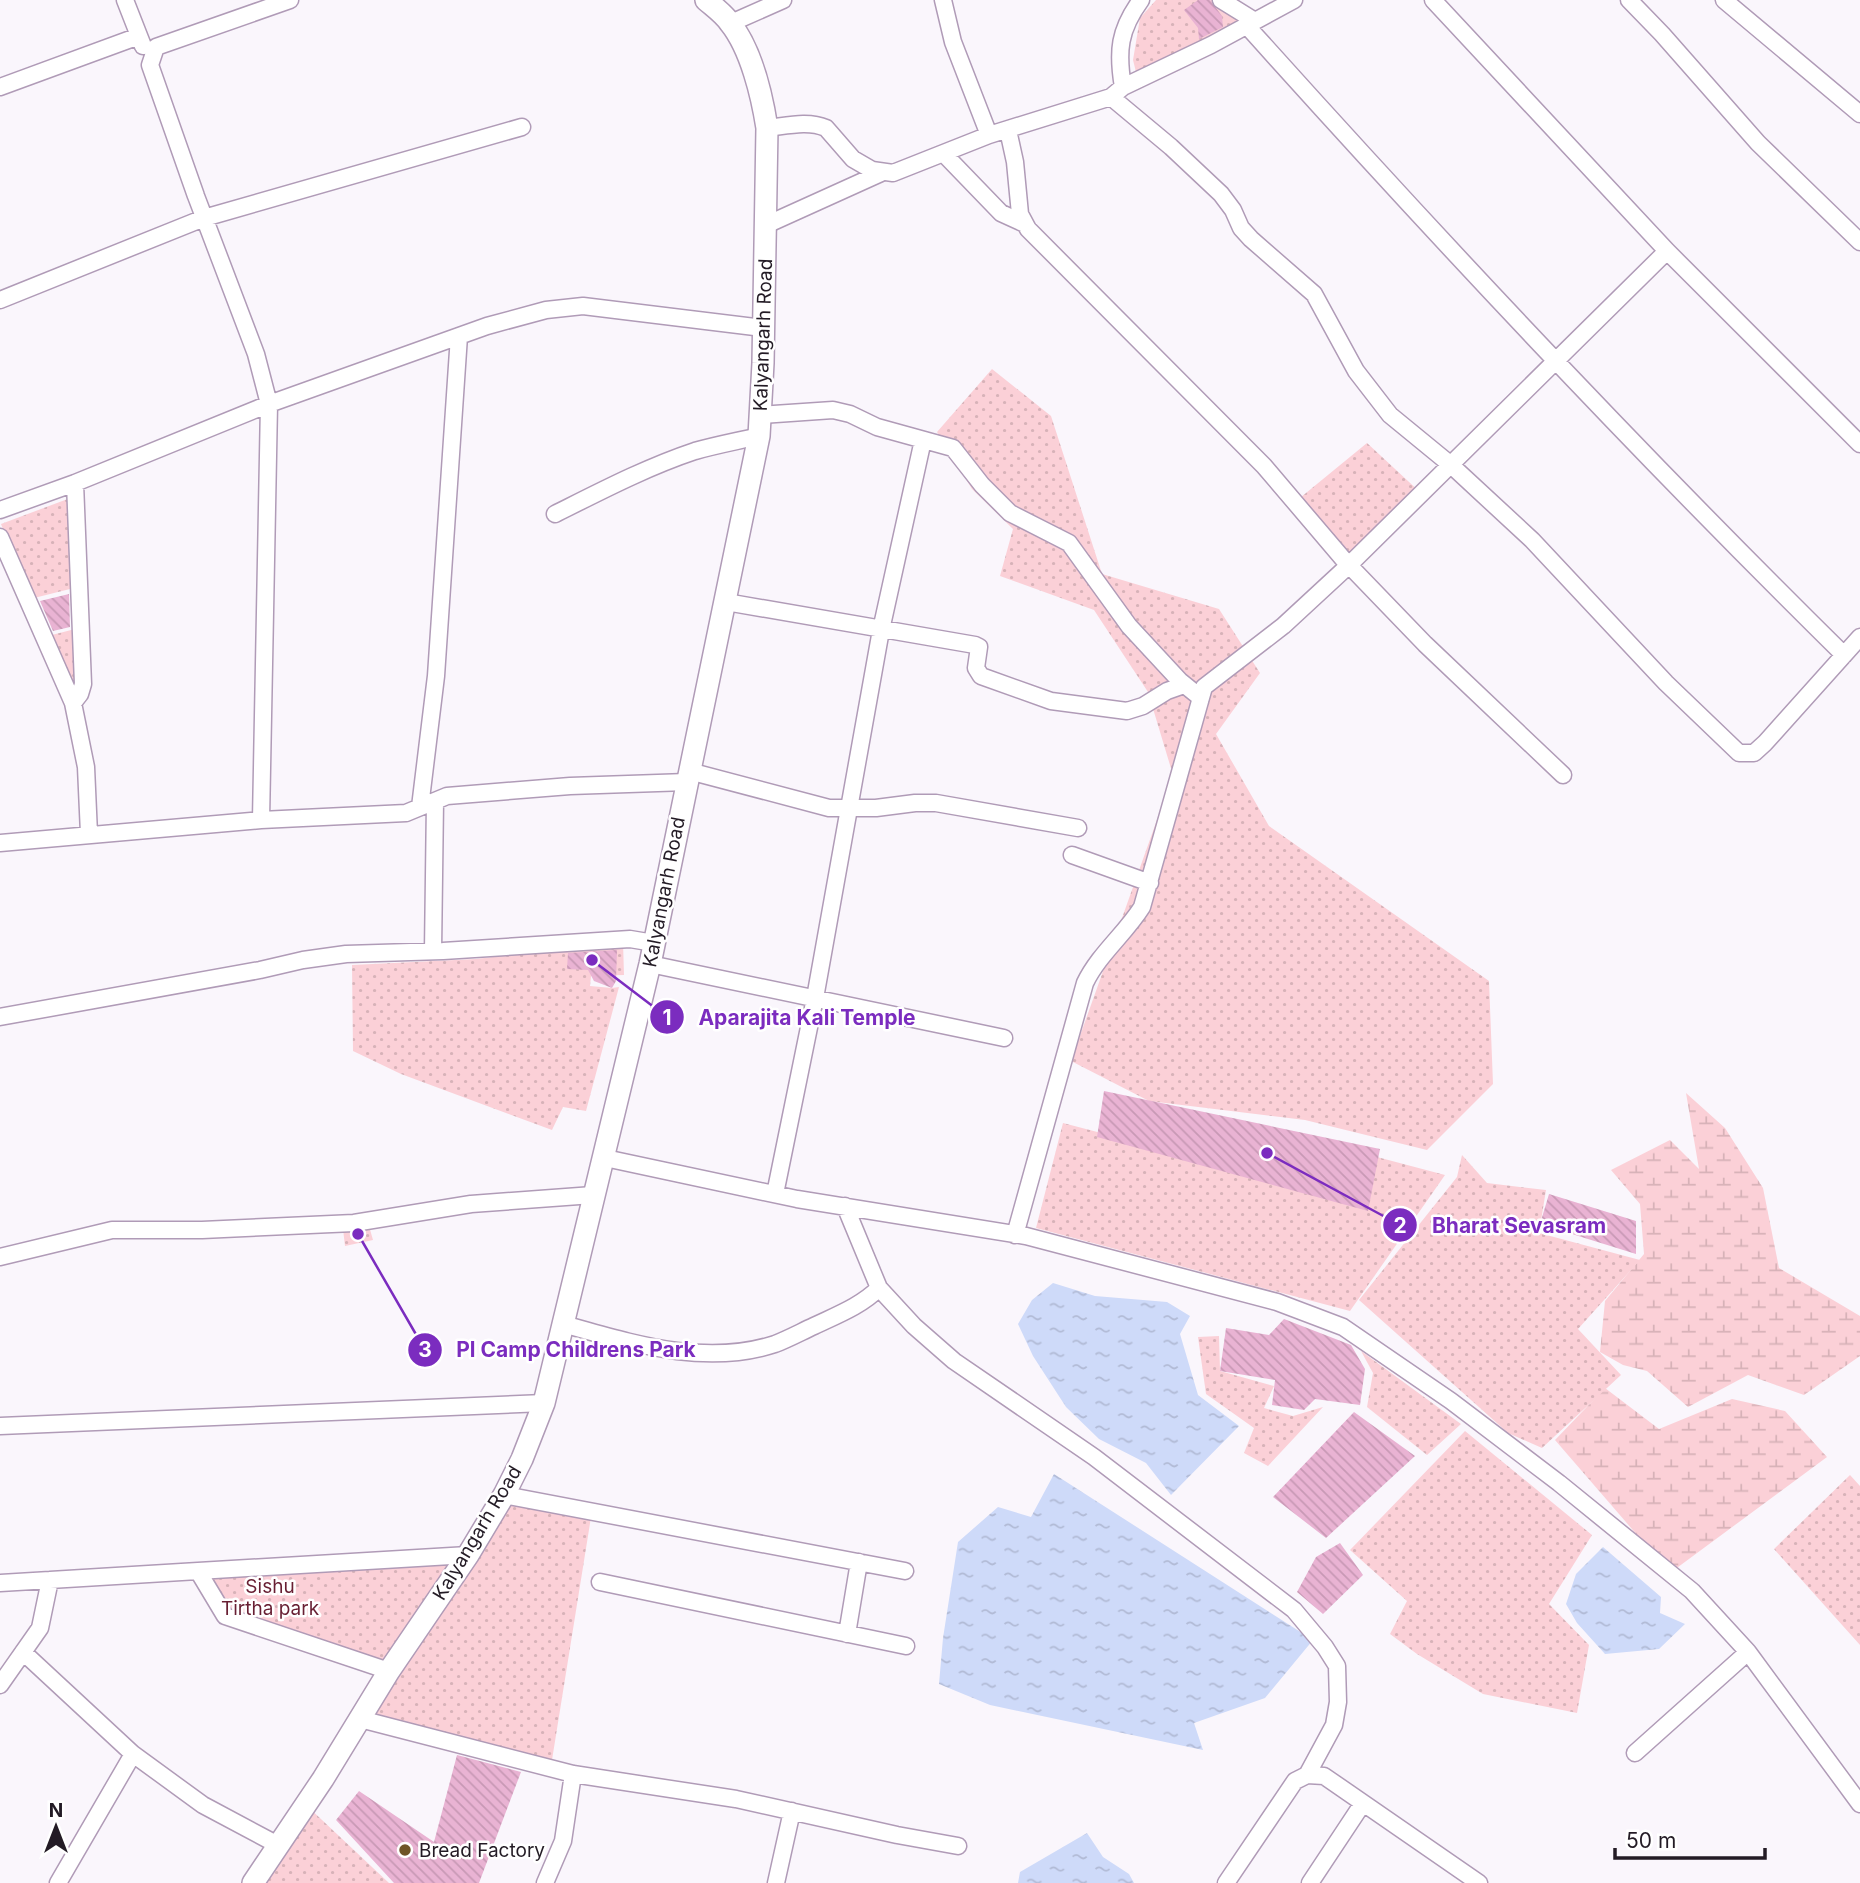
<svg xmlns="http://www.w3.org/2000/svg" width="1860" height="1883" font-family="Inter,sans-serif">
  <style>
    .wetland { fill: url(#wetland-marsh) }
    .park { fill: url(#park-dots) }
    .water { fill: url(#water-ripples) }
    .building { fill: url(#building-back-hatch) }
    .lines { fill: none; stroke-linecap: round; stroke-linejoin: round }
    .minor-casing { stroke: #b09bb7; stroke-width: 19 }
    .secondary-casing { stroke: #b09bb7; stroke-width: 24 }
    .minor { stroke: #fff; stroke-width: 16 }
    .secondary { stroke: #fff; stroke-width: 21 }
    .poi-dot { fill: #6e5426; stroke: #fff; stroke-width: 2.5 }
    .labels { text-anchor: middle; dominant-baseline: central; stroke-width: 5; stroke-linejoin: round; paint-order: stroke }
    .street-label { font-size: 19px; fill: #231b25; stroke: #fff }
    .park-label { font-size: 19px; fill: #681f33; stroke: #fff }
    .poi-label { font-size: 19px; fill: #231b25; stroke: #fff; text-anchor: start }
    .leader { fill: none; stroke: #7b2cbf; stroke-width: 2.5 }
    .callout-dot { fill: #7b2cbf; stroke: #fff; stroke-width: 2.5 }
    .mark-label { font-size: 21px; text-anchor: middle; font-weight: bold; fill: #fff }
    .callout-label { font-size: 21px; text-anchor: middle; font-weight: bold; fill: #7b2cbf; stroke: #fff; stroke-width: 5; stroke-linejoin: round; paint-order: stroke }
  </style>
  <defs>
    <pattern id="wetland-marsh" width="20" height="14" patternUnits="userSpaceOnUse" patternTransform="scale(1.75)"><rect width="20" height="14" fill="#fbd0d7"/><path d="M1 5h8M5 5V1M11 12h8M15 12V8" fill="none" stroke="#d7b2b8"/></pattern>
    <pattern id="park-dots" width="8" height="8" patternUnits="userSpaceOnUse" patternTransform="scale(1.75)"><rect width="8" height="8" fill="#fbd0d7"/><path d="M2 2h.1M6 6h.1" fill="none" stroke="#d7b2b8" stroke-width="1.8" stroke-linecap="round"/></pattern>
    <pattern id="water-ripples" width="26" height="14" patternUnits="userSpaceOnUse" patternTransform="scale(1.75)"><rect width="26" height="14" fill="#cedaf9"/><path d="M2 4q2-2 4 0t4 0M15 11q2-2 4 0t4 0" fill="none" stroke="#b1bad5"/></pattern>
    <pattern id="building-back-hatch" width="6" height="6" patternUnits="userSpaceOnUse" patternTransform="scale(1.75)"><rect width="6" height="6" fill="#e9b3d3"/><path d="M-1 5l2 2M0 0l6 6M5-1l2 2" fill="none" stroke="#c899b5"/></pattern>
  </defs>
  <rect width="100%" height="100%" fill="#faf6fc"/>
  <path class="wetland" d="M1686 1093 1725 1128 1763 1188 1779 1268 1860 1316V1356L1804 1395 1748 1375 1688 1407 1647 1371 1623 1365 1600 1352 1605 1301 1644 1254 1640 1204 1611 1170 1670 1140 1699 1169Z
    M1605 1388 1659 1429 1732 1399 1785 1411 1827 1457 1670 1573 1555 1440Z"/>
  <path class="park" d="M1156 0H1220L1249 21 1138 80 1133 60 1140 18Z
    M992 369 1051 416 1102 574 1219 609 1260 673 1216 734 1269 826 1489 981 1493 1084 1427 1150 1305 1120 1149 1101 1071 1061 1173 775 1148 692 1094 610 1000 576 1013 529 972 489 937 432Z
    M1367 443 1422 494 1349 565 1295 502Z
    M73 497 74 588 30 599 1 524Z
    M75 629 76 690 48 636Z
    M623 942 624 975 591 976 590 986 612 988 619 987 586 1111 563 1107 552 1130 401 1074 353 1051 352 965 476 959Z
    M1063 1123 1365 1202 1377 1157 1445 1175 1350 1311 1036 1228Z
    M1462 1155 1487 1183 1546 1190 1539 1233 1640 1260 1578 1329 1621 1375 1542 1448 1508 1433 1359 1300 1457 1177Z
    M369 1226 373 1240 345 1246 343 1229Z
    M1219 1336 1220 1371 1274 1386 1264 1408 1293 1416 1323 1407 1268 1466 1244 1453 1254 1428 1206 1394 1198 1337Z
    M1361 1351 1461 1424 1427 1455 1367 1407 1373 1373Z
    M1465 1431 1592 1535 1549 1604 1589 1645 1577 1713 1483 1694 1417 1654 1390 1634 1407 1601 1350 1550Z
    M1850 1475 1860 1486V1645L1774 1549Z
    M504 1495 592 1511 552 1760 473 1748 360 1719 396 1664 231 1613 207 1577 462 1562Z
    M305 1804 389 1883H253Z"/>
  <path class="water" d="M1053 1283 1095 1296 1167 1302 1190 1316 1180 1334 1198 1395 1239 1426 1171 1495 1146 1463 1099 1439 1066 1407 1033 1356 1018 1324 1032 1300Z
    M1054 1474 1313 1640 1265 1698 1194 1723 1203 1750 990 1705 939 1684 943 1638 958 1542 998 1507 1031 1517Z
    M1603 1547 1661 1597 1660 1613 1685 1624 1659 1649 1605 1654 1577 1623 1566 1604 1576 1574Z
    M1087 1833 1103 1857 1129 1874 1134 1883H1018L1020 1872Z"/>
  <path class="building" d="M1198 0H1210L1222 16 1223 27 1199 39 1198 28 1184 10Z
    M69 594 70 627 53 631 40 601Z
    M617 950 616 981 612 988 594 981 588 970 567 969 568 953Z
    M1104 1091 1380 1149 1368 1211 1097 1137Z
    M1549 1194 1636 1221V1254L1540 1224Z
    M1284 1319 1351 1345 1365 1369 1360 1405 1315 1399 1304 1410 1272 1405 1275 1380 1220 1371 1226 1328 1269 1335Z
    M1354 1412 1415 1456 1326 1538 1273 1497Z
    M1340 1543 1363 1575 1323 1614 1297 1592 1316 1557Z
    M457 1755 521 1772 479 1883H394L336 1820 359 1791 434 1842Z"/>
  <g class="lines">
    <g class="minor-casing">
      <path id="minor" d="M125 0 143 46
        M943 0 953 42 989 135
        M1221 0 1255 21
        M1433 0 1667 251 1860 444
        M1629 0 1662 34 1758 143 1860 242
        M1724 0 1860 114
        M731 23 783 0
        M1247 26C1440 241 1638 452 1844 655
        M0 87 139 36
        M1123 87C1117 51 1119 30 1141 0
        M1111 97 1171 147 1221 194 1233 210 1241 228 1251 239 1314 294 1356 371 1390 415 1451 465 1532 540 1666 683 1739 753H1754L1765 743 1860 637
        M767 128C786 126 808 120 826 128L853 159 872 170 893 173 989 135 1111 97 1123 87 1211 45 1294 0
        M1008 130 1015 162 1020 214 1028 229 1264 466 1344 560 1425 644 1563 775
        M944 154 1001 213 1025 224
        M766 225 881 173
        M0 300 204 218 522 127
        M760 415 833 410 850 414 877 427 953 448 982 485 1010 513 1069 543 1129 626 1180 681 1201 698
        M0 510 75 483 269 404 487 326 546 310 583 306 763 328
        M555 514C601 491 647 467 695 451 716 445 738 441 759 436
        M0 537 73 703 86 767 89 834
        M726 602 975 645 979 647 976 668 981 676 1051 701 1127 711 1143 706 1167 691 1184 685
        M73 703 80 694 83 684 75 483
        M689 771 829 808H876L915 803H936L1078 828
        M420 807 436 676 459 336
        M261 820 269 404 256 354 196 196 150 65 156 47 290 0
        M0 843 261 820 406 813 447 796 570 786 687 782
        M1072 855 1150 883
        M433 951 435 801
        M650 964 1004 1038
        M0 1017 260 970 303 960 346 954 443 951 630 939 654 943
        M605 1158 797 1199 1026 1236 1277 1302 1343 1327 1451 1401 1559 1483 1692 1591 1748 1652 1860 1804
        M775 1194 815 998 881 630 923 440
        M845 1206 879 1288 914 1326 954 1361 1094 1457 1294 1610 1325 1647 1337 1666 1338 1702 1334 1725 1307 1775
        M1015 1235 1085 983C1099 954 1125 934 1142 907L1204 687 1283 626 1349 565 1667 251
        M0 1257 112 1230H202L354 1223 471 1204 593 1195
        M563 1324C632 1343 704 1367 775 1344 788 1339 801 1332 814 1326 837 1315 861 1306 879 1288
        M0 1426 544 1403
        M504 1495 905 1571
        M600 1582 906 1646
        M0 1583 50 1580
        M847 1634 859 1562
        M23 1652 133 1754 203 1805 278 1845
        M389 1671 225 1616 198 1571 468 1555
        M0 1685 40 1628 50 1580 198 1571
        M360 1719 573 1774 736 1799 897 1835 958 1846
        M1635 1753 1748 1652
        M58 1883 133 1754
        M545 1883 563 1841 573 1774
        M776 1883 792 1811
        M1226 1883 1295 1781 1307 1775 1324 1776 1479 1883
        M1310 1883 1363 1803"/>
    </g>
    <g class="secondary-casing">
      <path id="secondary" d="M253 1883 323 1779 389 1671 468 1555 504 1495 522 1459 544 1403 650 964 759 436 763 363 767 128C762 96 751 49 730 23 724 14 714 7 706 0"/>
    </g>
    <use href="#minor" class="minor"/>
    <use href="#secondary" class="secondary"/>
  </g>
  <circle class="poi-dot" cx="405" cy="1850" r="7"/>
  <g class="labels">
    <g class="street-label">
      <text transform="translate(763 335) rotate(-88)">Kalyangarh Road</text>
      <text transform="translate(664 892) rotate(-79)">Kalyangarh Road</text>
      <text transform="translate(477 1533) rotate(-59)">Kalyangarh Road</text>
    </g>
    <g class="park-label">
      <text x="270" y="1586">Sishu<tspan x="270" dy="22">Tirtha park</tspan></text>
    </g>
    <g class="poi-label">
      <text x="419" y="1850">Bread Factory</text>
    </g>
  </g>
  <path class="leader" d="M592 960L667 1017M1267 1153L1400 1225M358 1234L425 1350"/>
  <g class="callout-dot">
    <circle cx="592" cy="960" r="7"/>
    <circle cx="1267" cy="1153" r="7"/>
    <circle cx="358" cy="1234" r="7"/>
    <circle cx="667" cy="1017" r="18"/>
    <circle cx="1400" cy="1225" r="18"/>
    <circle cx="425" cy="1350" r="18"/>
  </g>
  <g class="mark-label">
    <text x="667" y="1025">1</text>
    <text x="1400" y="1233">2</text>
    <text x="425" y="1357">3</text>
  </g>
  <g class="callout-label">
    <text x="807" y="1025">Aparajita Kali Temple</text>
    <text x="1519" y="1233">Bharat Sevasram</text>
    <text x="576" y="1357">Pl Camp Childrens Park</text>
  </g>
  <g transform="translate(56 1827)" stroke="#ffffff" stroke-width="5" paint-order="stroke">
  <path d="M0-5L12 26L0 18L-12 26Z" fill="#231b25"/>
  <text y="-10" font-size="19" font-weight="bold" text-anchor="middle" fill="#231b25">N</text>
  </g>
  <path d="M1615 1848v10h150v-10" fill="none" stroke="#231b25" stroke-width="3.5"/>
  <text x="1626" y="1848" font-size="21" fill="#231b25" stroke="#ffffff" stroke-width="5" paint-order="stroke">50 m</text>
</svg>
